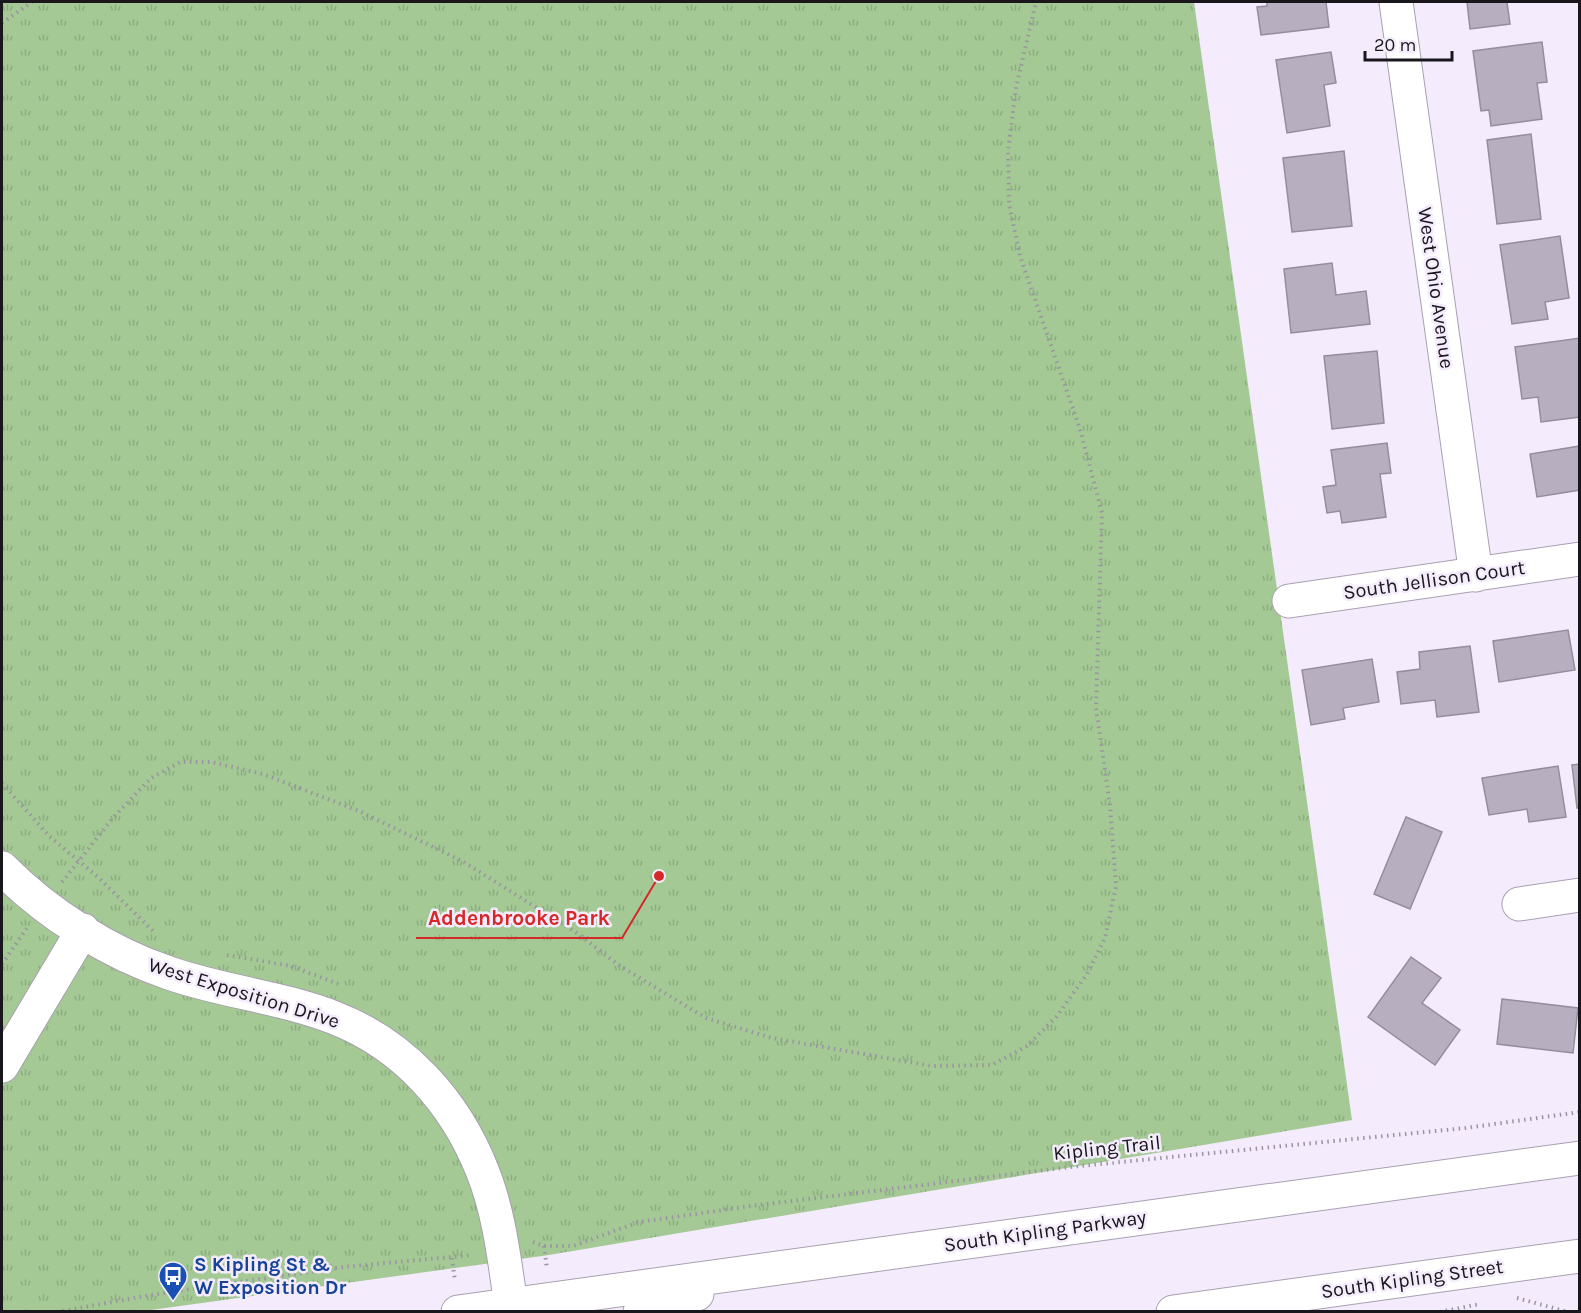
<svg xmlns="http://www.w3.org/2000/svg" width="1581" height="1313" font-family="Karla,sans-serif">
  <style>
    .park { fill: url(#park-tufts) }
    .building { fill: #b7afbf; stroke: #948d9c; stroke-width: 1.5 }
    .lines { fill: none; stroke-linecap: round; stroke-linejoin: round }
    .minor-casing { stroke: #a8a0b0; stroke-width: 35 }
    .major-casing { stroke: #a8a0b0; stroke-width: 35 }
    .path { stroke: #9a94a0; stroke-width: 4; stroke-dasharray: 1.5 4.5; stroke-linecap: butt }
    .minor { stroke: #fff; stroke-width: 33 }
    .major { stroke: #fff; stroke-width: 33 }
    .labels { text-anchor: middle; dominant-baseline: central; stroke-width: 5; stroke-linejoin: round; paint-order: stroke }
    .street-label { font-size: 20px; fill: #19161c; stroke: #f4ecfc }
    .transit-label { font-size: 20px; font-weight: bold; fill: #164399; stroke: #f4ecfc; text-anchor: start }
    .leader { fill: none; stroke: #d62828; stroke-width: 2 }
    .callout-dot { fill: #d62828; stroke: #f4ecfc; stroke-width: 2 }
    .callout-label { font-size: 21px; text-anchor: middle; font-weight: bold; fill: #d62828; stroke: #f4ecfc; stroke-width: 5; stroke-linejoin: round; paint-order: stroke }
  </style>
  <defs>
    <pattern id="park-tufts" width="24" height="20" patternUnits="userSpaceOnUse" patternTransform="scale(1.5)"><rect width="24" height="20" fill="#a4c995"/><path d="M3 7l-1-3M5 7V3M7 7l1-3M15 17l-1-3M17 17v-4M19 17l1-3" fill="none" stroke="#8dac80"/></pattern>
  </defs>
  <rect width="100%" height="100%" fill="#f4ecfc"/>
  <path class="park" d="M2 2H1194L1352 1120 549 1255 144 1311 2 1312Z"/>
  <path class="building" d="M1267 2H1326L1329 27 1261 35 1257 7 1267 6Z
    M1467 2H1507L1510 24 1470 29Z
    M1542 42 1547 82 1537 83 1542 119 1491 126 1489 110 1481 111 1473 51Z
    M1331 52 1336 83 1324 85 1330 126 1287 133 1276 60Z
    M1531 134 1541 219 1497 224 1487 140Z
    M1344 151 1352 226 1292 232 1283 158Z
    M1560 236 1569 298 1545 302 1548 319 1512 324 1500 245Z
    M1332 263 1336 295 1366 291 1370 324 1291 333 1284 269Z
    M1580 338V417L1541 422 1538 397 1522 399 1515 347Z
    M1377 351 1384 423 1332 429 1324 356Z
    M1387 443 1391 473 1380 474 1386 517 1342 523 1340 511 1327 513 1323 487 1336 485 1331 450Z
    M1580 446V490L1537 497 1530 454Z
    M1568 630 1575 670 1499 682 1493 641Z
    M1470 646 1479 712 1437 717 1435 700 1401 704 1397 672 1420 669 1419 652Z
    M1372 659 1379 702 1343 708 1345 719 1311 725 1302 670Z
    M1580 764V808H1577L1572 765Z
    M1558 766 1566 817 1529 822 1527 809 1489 815 1482 778Z
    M1406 817 1442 832 1410 909 1374 894Z
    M1411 957 1441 978 1422 1003 1460 1030 1435 1065 1368 1017Z
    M1502 999 1578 1008 1573 1053 1497 1044Z"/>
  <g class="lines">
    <g class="minor-casing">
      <path id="minor" d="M1396 2 1476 575
        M1289 601 1580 559
        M2 868C46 913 109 953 169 973 223 992 282 997 335 1018 404 1045 455 1102 482 1170 500 1214 505 1265 512 1312
        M1519 904 1580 895
        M2 1066 83 930"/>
    </g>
    <g class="major-casing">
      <path id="major" d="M458 1312 1580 1158
        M640 1312 697 1294
        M1173 1312 1580 1256"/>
    </g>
    <path class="path" d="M2 23 32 2
      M2 783 49 836 99 878 155 933
      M62 882 112 819 151 778 180 762H211L263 774 359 811 462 861 574 931 620 966 706 1018 772 1038 932 1066 992 1065 1027 1046 1057 1016 1087 974 1105 938 1116 886 1110 805 1096 708 1102 513 1080 429 1020 256 1009 204 1008 151 1016 88 1036 2
      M227 955 291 966 341 985
      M2 964 27 928
      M533 1242 544 1246H573L639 1222 751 1206 1070 1167 1466 1128 1580 1112
      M544 1246 547 1269
      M452 1258 455 1281
      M1517 1298 1568 1312
      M57 1312 151 1295 343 1267 472 1255
      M1440 1312 1480 1304"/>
    <use href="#minor" class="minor"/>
    <use href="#major" class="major"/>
  </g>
  <defs>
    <g id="bus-pin" transform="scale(1.5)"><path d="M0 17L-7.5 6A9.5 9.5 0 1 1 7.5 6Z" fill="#1a4fb4" stroke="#f4ecfc"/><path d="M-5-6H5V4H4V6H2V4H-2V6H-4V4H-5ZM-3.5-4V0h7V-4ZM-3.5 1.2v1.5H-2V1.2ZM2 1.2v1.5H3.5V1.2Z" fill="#fff"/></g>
  </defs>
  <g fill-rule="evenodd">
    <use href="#bus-pin" x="173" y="1276"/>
  </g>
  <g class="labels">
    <g class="street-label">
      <text transform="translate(1436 288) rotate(82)">West Ohio Avenue</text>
      <text transform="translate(1434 580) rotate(-8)">South Jellison Court</text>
      <text transform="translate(244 993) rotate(17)">West Exposition Drive</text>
      <text transform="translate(1107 1148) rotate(-6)">Kipling Trail</text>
      <text transform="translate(1045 1231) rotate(-8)">South Kipling Parkway</text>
      <text transform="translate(1412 1279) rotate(-8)">South Kipling Street</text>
    </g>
    <g class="transit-label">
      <text x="194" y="1264">S Kipling St &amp;<tspan x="194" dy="23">W Exposition Dr</tspan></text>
    </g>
  </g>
  <path class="leader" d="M659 876L622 938H416"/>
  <circle class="callout-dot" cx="659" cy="876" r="6"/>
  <g class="callout-label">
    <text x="519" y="925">Addenbrooke Park</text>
  </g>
  <rect width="1581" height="1313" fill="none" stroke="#19161c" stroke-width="6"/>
  <path d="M1365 51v9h87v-9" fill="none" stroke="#19161c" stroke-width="3"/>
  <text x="1374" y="51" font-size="18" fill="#19161c" stroke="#f4ecfc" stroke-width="4.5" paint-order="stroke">20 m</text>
</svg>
